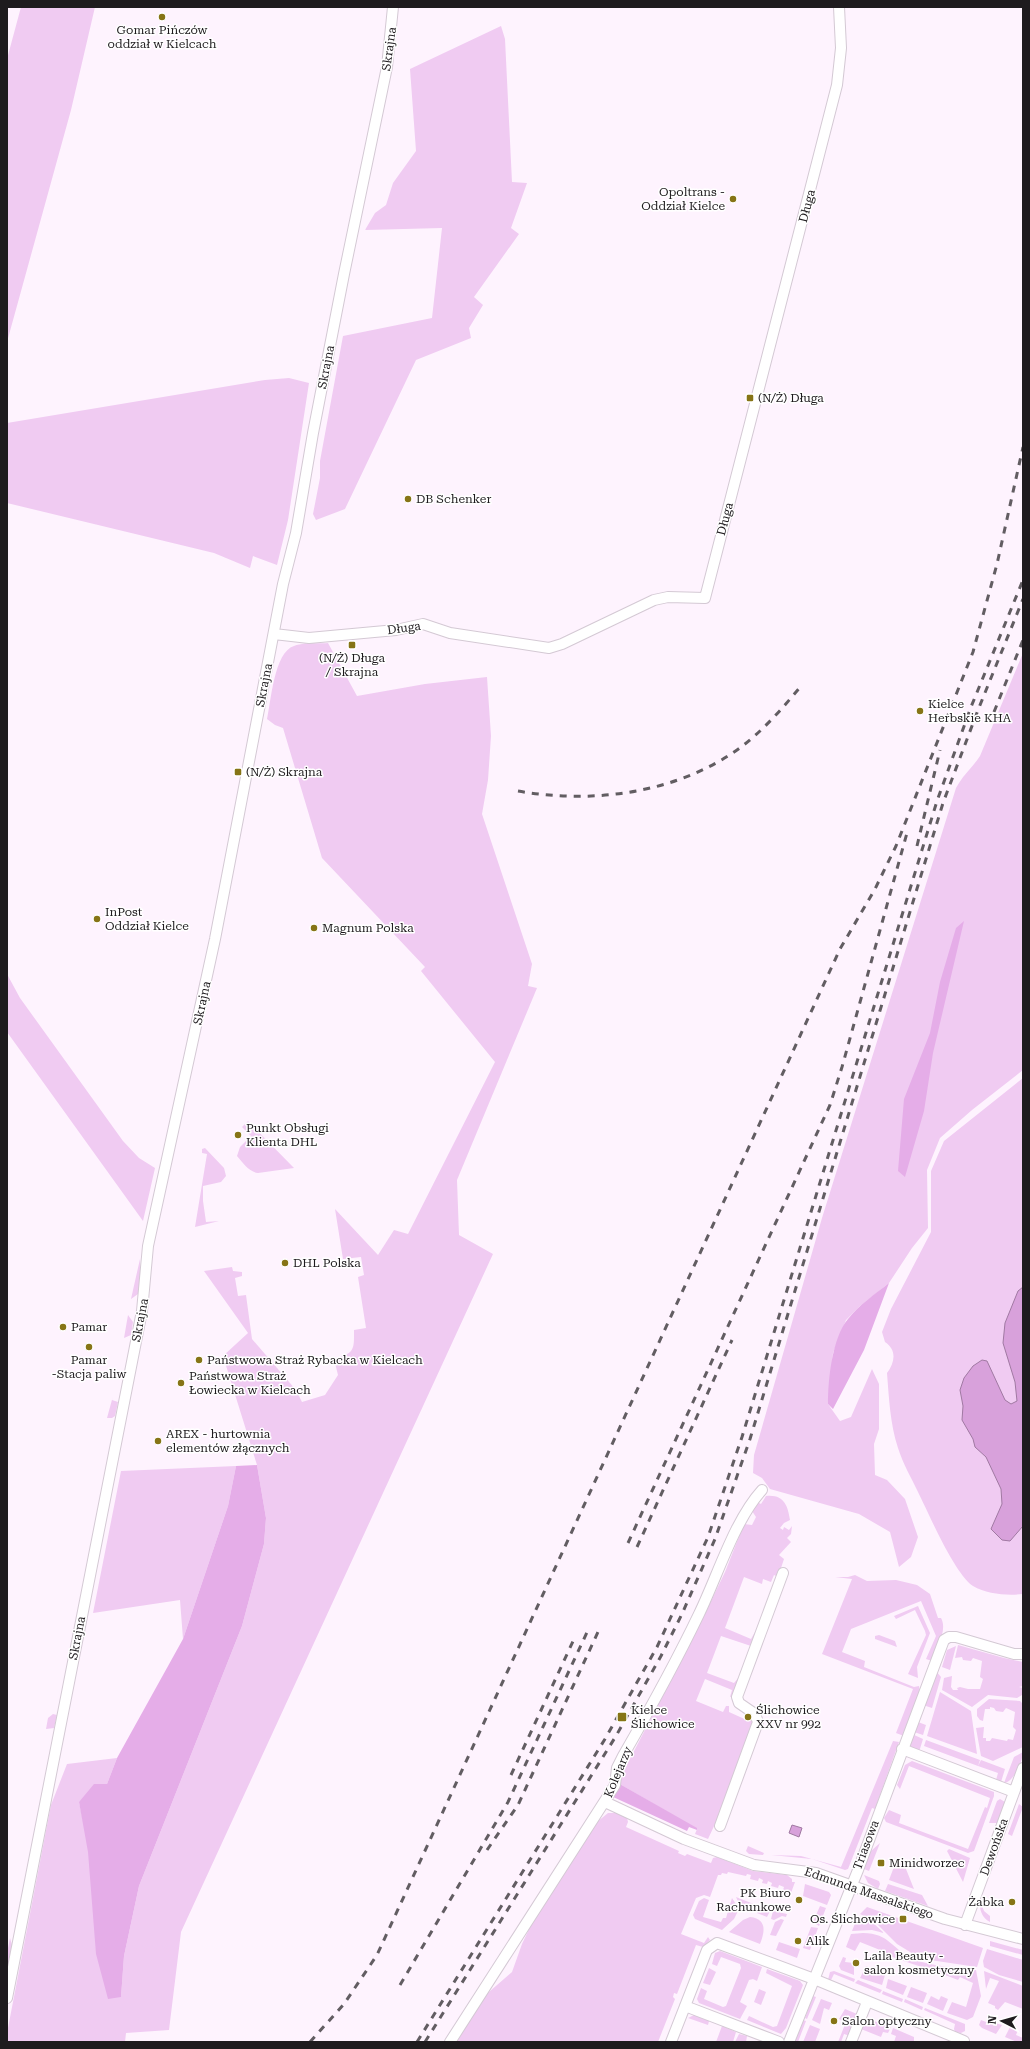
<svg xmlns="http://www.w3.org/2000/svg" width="1030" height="2049" font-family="'Roboto Serif',serif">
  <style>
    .green { fill: #f0cbf2 }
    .forest { fill: #e5ade8 }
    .water { fill: #d8a1db; stroke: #a079a2 }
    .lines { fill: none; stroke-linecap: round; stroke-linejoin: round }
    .street-casing { stroke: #d4c9d4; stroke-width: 12 }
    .street { stroke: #fff; stroke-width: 10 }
    .rail { stroke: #625d62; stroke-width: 3; stroke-dasharray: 7 7; stroke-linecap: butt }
    .poi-dot { fill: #867416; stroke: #fff; stroke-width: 1.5 }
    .labels { text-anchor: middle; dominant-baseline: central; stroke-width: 3; stroke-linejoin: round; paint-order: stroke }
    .poi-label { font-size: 12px; fill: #1e1b1e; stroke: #fff; text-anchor: start }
    .street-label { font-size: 12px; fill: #1e1b1e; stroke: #fff }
  </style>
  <rect width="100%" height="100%" fill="#fef3fe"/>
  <path class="green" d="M21 7H95L71 110 7 342V59Z
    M501 26 505 39 512 182 527 183 511 228 519 234 474 297 483 305 469 328 471 338 416 360 345 509 316 520 313 514 320 478V461L343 336 432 318 442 228 365 230 375 213 386 205 393 183 416 151 410 69Z
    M289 378 309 383 288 520 277 565 253 556 250 568 214 553 7 503V423L265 380Z
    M328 643 357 696 425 684 487 677 491 736 488 780 482 814 532 964 528 986 537 988 457 1180 459 1235 493 1254 181 1932 169 2030 126 2033 125 2042H7V2033L51 1805 67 1764 117 1758 107 1784 79 1802 121 1997 124 1956 139 1886 242 1626 264 1544 266 1518 257 1465 223 1356 248 1333 204 1271 232 1267 233 1271 242 1272V1276L235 1278 238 1296 246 1295 252 1339 296 1390 302 1402 325 1395 338 1375 334 1359C355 1353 354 1350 354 1330L366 1328 358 1277 364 1275 361 1257 343 1259 335 1209 378 1255 394 1230 408 1234 495 1062 421 971 425 967 322 858 283 728 275 725 267 719C271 702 274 652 294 646 304 642 318 644 328 643Z
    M1023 653V1070L972 1110 940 1138 927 1170 928 1228 912 1248 889 1283 860 1306 846 1320 833 1353 828 1404 840 1421 851 1417 872 1369 879 1384V1429L874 1444 875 1475 887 1480 905 1499 918 1537 911 1557 899 1567 890 1532 859 1514 770 1489 762 1478 753 1473 754 1455 822 1218 956 788C963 775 972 768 980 756Z
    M7 974 20 998 123 1141 139 1158 155 1168 143 1221 7 1032Z
    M1023 1078V1594C1007 1596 987 1594 973 1586 954 1573 929 1514 918 1492 911 1477 903 1464 898 1448 890 1424 889 1398 887 1373 895 1362 897 1350 885 1342L882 1332 891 1309 931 1232V1171L944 1141Z
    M248 1121 294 1168 258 1173C249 1172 243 1163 237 1156L240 1147 251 1136 242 1127Z
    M205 1148 224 1168 226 1176 221 1182 203 1186V1201L206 1222 219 1221 195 1227 207 1154 202 1153V1149Z
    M140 1259V1289L138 1294 131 1299Z
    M128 1315 133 1322 131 1335 124 1338Z
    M113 1396 112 1400 118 1402 115 1416 112 1418H107Z
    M236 1466 228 1506 183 1639 180 1600 93 1613 121 1471Z
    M766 1496C784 1494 788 1506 790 1520L784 1523 780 1528 783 1530 784 1527 789 1530 792 1526 791 1534 787 1538 791 1542 779 1555 784 1559 778 1577 774 1575 771 1582 763 1579 762 1584 744 1577 725 1628 751 1639 755 1632 751 1646 721 1636 707 1673 734 1683 739 1677 733 1696 730 1697 732 1690 705 1679 696 1701 723 1712 726 1706H729V1712L749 1721 751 1716 754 1722 715 1824 708 1839 695 1834 697 1829 618 1783 619 1780 702 1620 725 1572 744 1524 752 1525 756 1517 752 1511 759 1500V1503L761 1504Z
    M855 1575 867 1581 896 1580 917 1585 930 1594 938 1618H941C948 1630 936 1649 932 1661L926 1659 936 1636 921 1601 851 1629 842 1652 865 1661 864 1667 914 1687 919 1686 920 1693 904 1736 896 1733 913 1689 822 1654 852 1579 835 1577H848Z
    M918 1606 930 1633 917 1667 918 1678 908 1674 926 1635 925 1631 915 1610 896 1619 894 1616Z
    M879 1635 895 1641 897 1647 875 1639V1636Z
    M958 1645 1004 1658 1023 1662V1686L1019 1687 1023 1688 1022 1695 1017 1698 988 1695 972 1707 942 1690 944 1678 952 1676 951 1687 953 1690H958L957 1688 960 1687 968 1689H980L983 1679 980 1677 982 1661 973 1658 971 1661 963 1660 962 1657 955 1658Z
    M956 1646 950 1670 942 1667 947 1650Z
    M936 1671 941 1677 932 1708 923 1705Z
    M940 1692 971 1711 977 1754 927 1736Z
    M989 1699 1020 1701 1023 1704V1747L993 1761 981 1756 976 1728 984 1727 983 1738H986V1741H990L992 1738 1007 1741 1008 1739 1013 1740 1016 1730 1013 1727 1015 1712 1006 1708 1003 1712 996 1711 994 1708 990 1707V1709H985L983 1721 980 1720 977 1716V1709Z
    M53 1714 57 1715 54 1728 46 1729 48 1718Z
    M918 1722 926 1725 923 1735 914 1732Z
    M912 1734 923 1739 919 1752 910 1746Z
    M926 1740 980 1760 978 1766 924 1746Z
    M893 1741 899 1742 875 1809 872 1808 848 1869 845 1870 812 1859 771 1855 801 1856 841 1867Z
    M1023 1752C1023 1760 1014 1782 1004 1783L1014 1757Z
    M981 1760 1005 1769 1001 1782 996 1780 998 1773 978 1766Z
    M912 1761 994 1792V1796L974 1851 968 1853 886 1822 884 1818 889 1810 901 1815 899 1823 968 1849 985 1807 987 1808 990 1798 909 1766 900 1789 897 1785 905 1765Z
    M1000 1799 1005 1802 997 1823H989L997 1801Z
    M1019 1804 1023 1807 1012 1836 1008 1834Z
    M608 1813H616L627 1818 628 1822 626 1827 679 1851 678 1853 685 1856 687 1854 711 1863 713 1858 717 1857 753 1871 787 1875 792 1879V1882H795L791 1893 783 1890 784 1887 779 1885 778 1888 771 1886 772 1883 768 1881 767 1884 762 1883 763 1880 759 1878 758 1881 750 1879 751 1875 747 1874 746 1876 728 1872 727 1874 722 1873 721 1875H718L710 1897 704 1895 696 1898 681 1934 704 1943 708 1937 710 1940 703 1947 696 1945 677 1994 674 1993 673 1997 675 1999 658 2042H457L482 1998 512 1972 522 1944 531 1925 597 1822Z
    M880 1843 869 1871 864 1869 871 1851Z
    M748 1846 764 1853 763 1855 749 1854 746 1851Z
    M949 1849 970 1858 963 1882 947 1851Z
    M900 1858 902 1859 914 1889 889 1880 897 1859Z
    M864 1875 879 1881 880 1884 878 1889 868 1883Z
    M805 1884 829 1892 831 1895 827 1905 803 1896Z
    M888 1884 922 1895 928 1906 885 1891Z
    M736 1897 756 1905 753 1912 741 1908Z
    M704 1898 709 1900 703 1917 721 1922 723 1918H726L732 1898 739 1909 734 1919 722 1930 695 1919 693 1915 699 1901Z
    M980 1900 984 1911 990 1916V1922C982 1918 979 1910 980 1900Z
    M820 1906 826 1908 819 1926 813 1922Z
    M759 1907 770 1911 767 1917 757 1913Z
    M867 1907 983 1948 977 1967 930 1960 915 1955 897 1944 874 1921 860 1914Z
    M773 1911 787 1914 786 1917 782 1916 774 1920 771 1919Z
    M858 1916 871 1921 884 1933 872 1930 852 1931Z
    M750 1917C767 1919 765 1931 760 1944L729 1932 743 1920Z
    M781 1919 784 1920 776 1936 770 1935 775 1922Z
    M811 1927 818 1928 810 1950 803 1948Z
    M863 1933C890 1933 892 1950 914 1959 933 1967 956 1967 976 1970L981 1996 973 2017 967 2020 947 2013 952 2002 966 2007 973 1983 960 1977 958 1980C932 1969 909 1964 882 1953L880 1950 860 1942 855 1951 846 1947 851 1934Z
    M10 1938 12 1945 7 1969V1953Z
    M990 1941 1023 1950V1955L990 1946Z
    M779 1942 800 1949 797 1958 776 1950Z
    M987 1949 1023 1960V1982L999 1975 984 1967 983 1961Z
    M720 1951 762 1967 757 1981 753 1979 749 1980 740 2002 747 2006 740 2019 699 2003 697 1999 701 1988 707 1991 704 1999 723 2007 726 2006 741 1968 740 1964 721 1957 717 1966 712 1964 715 1953Z
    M843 1957 846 1958 845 1962 854 1963V1975L841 1970 839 1966Z
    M866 1966 885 1975 882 1985 860 1978Z
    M709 1968 716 1972 710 1985 703 1983Z
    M767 1969 800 1981 803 1985 786 2028 781 2034 747 2020 749 2016 773 2027 777 2026 792 1986 766 1973Z
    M834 1971 855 1979 854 1982 834 1974 831 1980H828L830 1972Z
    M984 1971 1023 1986V2009L1005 2002 998 2010 995 2008V2006L988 2003 999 1981 990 1978 986 1989Z
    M888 1979 907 1986 903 1995 886 1988Z
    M858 1980 882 1990 880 1993 855 1983Z
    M911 1987 927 1993 923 2003 907 1997Z
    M759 1989 766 1992 761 2005 754 2002Z
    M883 1991 903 1999 902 2002 882 1994Z
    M813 1996 816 1997 807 2019 805 2018Z
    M931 1996 939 2000 941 1996 948 1999 943 2011 927 2004Z
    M821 1999 832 2003 829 2010 824 2008 820 2024 812 2020Z
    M905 1999 923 2007 922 2010 904 2002Z
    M925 2008 965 2024V2031L961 2033 955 2032 954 2029 955 2024 924 2010Z
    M845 2009 857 2014 850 2036 844 2034 841 2042H838L846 2022 839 2019Z
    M694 2015 709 2021 708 2025 688 2018Z
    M865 2018 891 2027 888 2033 883 2032 881 2037 861 2029Z
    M803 2020 806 2021 798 2042H795Z
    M981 2020 994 2025 995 2023 1002 2025 996 2034 982 2028 979 2025Z
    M810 2025 820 2029 815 2042H803Z
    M722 2026 736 2032 733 2042H716Z
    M1010 2027 1018 2030 1016 2035 1023 2038V2042H1017L1005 2037Z
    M893 2028 914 2037V2042H894L896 2036 891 2034Z
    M739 2034 747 2036 746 2042H735Z"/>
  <path class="forest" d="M964 921 933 1053 924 1111 905 1177 898 1171 904 1099 930 1033 940 982 956 928Z
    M889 1283 864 1350 833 1409 828 1404C828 1380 832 1338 848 1319 859 1305 875 1294 889 1283Z
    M257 1465 266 1518 264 1544 242 1626 139 1886 124 1956 121 1997 108 1999 96 1954 88 1852 79 1802 94 1784H107L117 1758 183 1639 228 1506 236 1466Z
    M618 1783 697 1828V1830L689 1827 687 1831 611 1796Z"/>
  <path class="water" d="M1023 1287V1526L1010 1541 1002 1540 991 1529 1002 1504 1001 1489 986 1457 975 1447 973 1439 962 1420 963 1406 960 1390 964 1378 973 1366 982 1360 987 1361 1005 1400 1011 1404 1017 1401 1015 1382 1003 1343 1005 1323 1018 1291Z
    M792 1825 802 1828 799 1837 789 1833Z"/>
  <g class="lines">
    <g class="street-casing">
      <path id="street" d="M274 634 309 638 396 630 423 624 450 633 549 648 562 644 654 600 668 597 705 598 837 85 841 48 839 7
        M902 1749 1014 1792
        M605 1802 684 1839 754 1865 816 1873 945 1919 1023 1939
        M720 1826 758 1722 755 1714 739 1703 737 1697 783 1573
        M965 1925 1023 1768
        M7 1998 142 1311 148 1246 215 939 283 584 296 533 313 433 344 274 387 67 393 7
        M685 2006 779 2042
        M450 2042 615 1785 617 1768 623 1756C650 1709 676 1662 699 1614 718 1575 734 1521 762 1490
        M671 2042 707 1950 717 1943 814 1979 964 2041
        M789 2042 858 1870 944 1640 949 1637H956L1014 1654H1023
        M851 2042 867 2002"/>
    </g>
    <use href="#street" class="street"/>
    <path class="rail" d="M994 712 1023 640
      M518 791C591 804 674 794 737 750 761 733 782 709 801 686
      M917 846 940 750
      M628 1543 830 1105 842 1067 907 833
      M637 1547 732 1340
      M511 1775 575 1637
      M487 1850 518 1805 598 1632
      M400 1985 508 1802 589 1628
      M310 2042 344 2004 377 1955 840 949 875 889 896 846 973 652 997 564 1023 447
      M417 2042 605 1739 657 1647 708 1537 742 1437 937 801 971 707 1023 580
      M425 2042 616 1736 661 1656 682 1614 715 1539 750 1439 943 803 978 710 1023 599"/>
  </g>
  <g class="poi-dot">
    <circle cx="162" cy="17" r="4"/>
    <circle cx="733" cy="199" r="4"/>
    <rect x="746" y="394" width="8" height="8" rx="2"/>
    <circle cx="408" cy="499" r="4"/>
    <rect x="348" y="641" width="8" height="8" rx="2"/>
    <circle cx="920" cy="711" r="4"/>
    <rect x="234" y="768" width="8" height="8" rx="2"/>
    <circle cx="97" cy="919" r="4"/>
    <circle cx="314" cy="928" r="4"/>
    <circle cx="238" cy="1135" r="4"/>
    <circle cx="285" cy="1263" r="4"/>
    <circle cx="63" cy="1327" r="4"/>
    <circle cx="89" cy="1347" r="4"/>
    <circle cx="199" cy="1360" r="4"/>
    <circle cx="181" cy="1383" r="4"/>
    <circle cx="158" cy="1441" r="4"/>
    <rect x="617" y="1712" width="10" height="10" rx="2"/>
    <circle cx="748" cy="1717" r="4"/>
    <rect x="877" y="1859" width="8" height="8" rx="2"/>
    <circle cx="799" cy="1900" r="4"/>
    <circle cx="1012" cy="1902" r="4"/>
    <rect x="899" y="1915" width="8" height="8" rx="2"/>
    <circle cx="798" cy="1941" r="4"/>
    <circle cx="856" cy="1963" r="4"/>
    <circle cx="834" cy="2021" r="4"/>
  </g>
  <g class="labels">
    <g class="poi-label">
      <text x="162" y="30" text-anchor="middle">Gomar Pińczów<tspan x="162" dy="14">oddział w Kielcach</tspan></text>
      <text x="725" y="192" text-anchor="end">Opoltrans -<tspan x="725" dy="14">Oddział Kielce</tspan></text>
      <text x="758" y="398">(N/Ż) Długa</text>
      <text x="416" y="499">DB Schenker</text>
      <text x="352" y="658" text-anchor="middle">(N/Ż) Długa<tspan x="352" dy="14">/ Skrajna</tspan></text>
      <text x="928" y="704">Kielce<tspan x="928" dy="14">Herbskie KHA</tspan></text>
      <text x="246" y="772">(N/Ż) Skrajna</text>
      <text x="105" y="912">InPost<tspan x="105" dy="14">Oddział Kielce</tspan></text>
      <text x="322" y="928">Magnum Polska</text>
      <text x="246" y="1128">Punkt Obsługi<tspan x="246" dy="14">Klienta DHL</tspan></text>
      <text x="293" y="1263">DHL Polska</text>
      <text x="71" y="1327">Pamar</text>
      <text x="89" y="1360" text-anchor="middle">Pamar<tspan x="89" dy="14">-Stacja paliw</tspan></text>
      <text x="207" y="1360">Państwowa Straż Rybacka w Kielcach</text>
      <text x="189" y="1376">Państwowa Straż<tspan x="189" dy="14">Łowiecka w Kielcach</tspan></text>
      <text x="166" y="1434">AREX - hurtownia<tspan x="166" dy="14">elementów złącznych</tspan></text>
      <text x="631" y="1710">Kielce<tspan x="631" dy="14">Ślichowice</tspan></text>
      <text x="756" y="1710">Ślichowice<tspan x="756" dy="14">XXV nr 992</tspan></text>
      <text x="889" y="1863">Minidworzec</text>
      <text x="791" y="1893" text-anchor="end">PK Biuro<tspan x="791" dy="14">Rachunkowe</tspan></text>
      <text x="1004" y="1902" text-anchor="end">Żabka</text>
      <text x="895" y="1919" text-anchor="end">Os. Ślichowice</text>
      <text x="806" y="1941">Alik</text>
      <text x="864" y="1956">Laila Beauty -<tspan x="864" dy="14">salon kosmetyczny</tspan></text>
      <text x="842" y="2021">Salon optyczny</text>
    </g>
    <g class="street-label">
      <text transform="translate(389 49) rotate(-82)">Skrajna</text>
      <text transform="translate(807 206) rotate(-75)">Długa</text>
      <text transform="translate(326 367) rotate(-79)">Skrajna</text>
      <text transform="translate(725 519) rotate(-75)">Długa</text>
      <text transform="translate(404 628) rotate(-8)">Długa</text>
      <text transform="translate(264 685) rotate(-79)">Skrajna</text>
      <text transform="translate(202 1003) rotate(-78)">Skrajna</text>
      <text transform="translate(140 1320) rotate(-79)">Skrajna</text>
      <text transform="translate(77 1638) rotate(-79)">Skrajna</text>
      <text transform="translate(618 1772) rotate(-67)">Kolejarzy</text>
      <text transform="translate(866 1845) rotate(-69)">Triasowa</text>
      <text transform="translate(994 1847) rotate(-70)">Dewońska</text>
      <text transform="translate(869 1893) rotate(19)">Edmunda Massalskiego</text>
    </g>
  </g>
  <rect width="1030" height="2049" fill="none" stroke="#1e1b1e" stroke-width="16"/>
  <g transform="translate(1002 2021) rotate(276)" stroke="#ffffff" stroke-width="3" paint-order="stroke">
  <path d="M0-3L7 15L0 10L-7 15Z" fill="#1e1b1e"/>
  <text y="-6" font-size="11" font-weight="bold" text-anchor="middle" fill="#1e1b1e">N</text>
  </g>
</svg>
